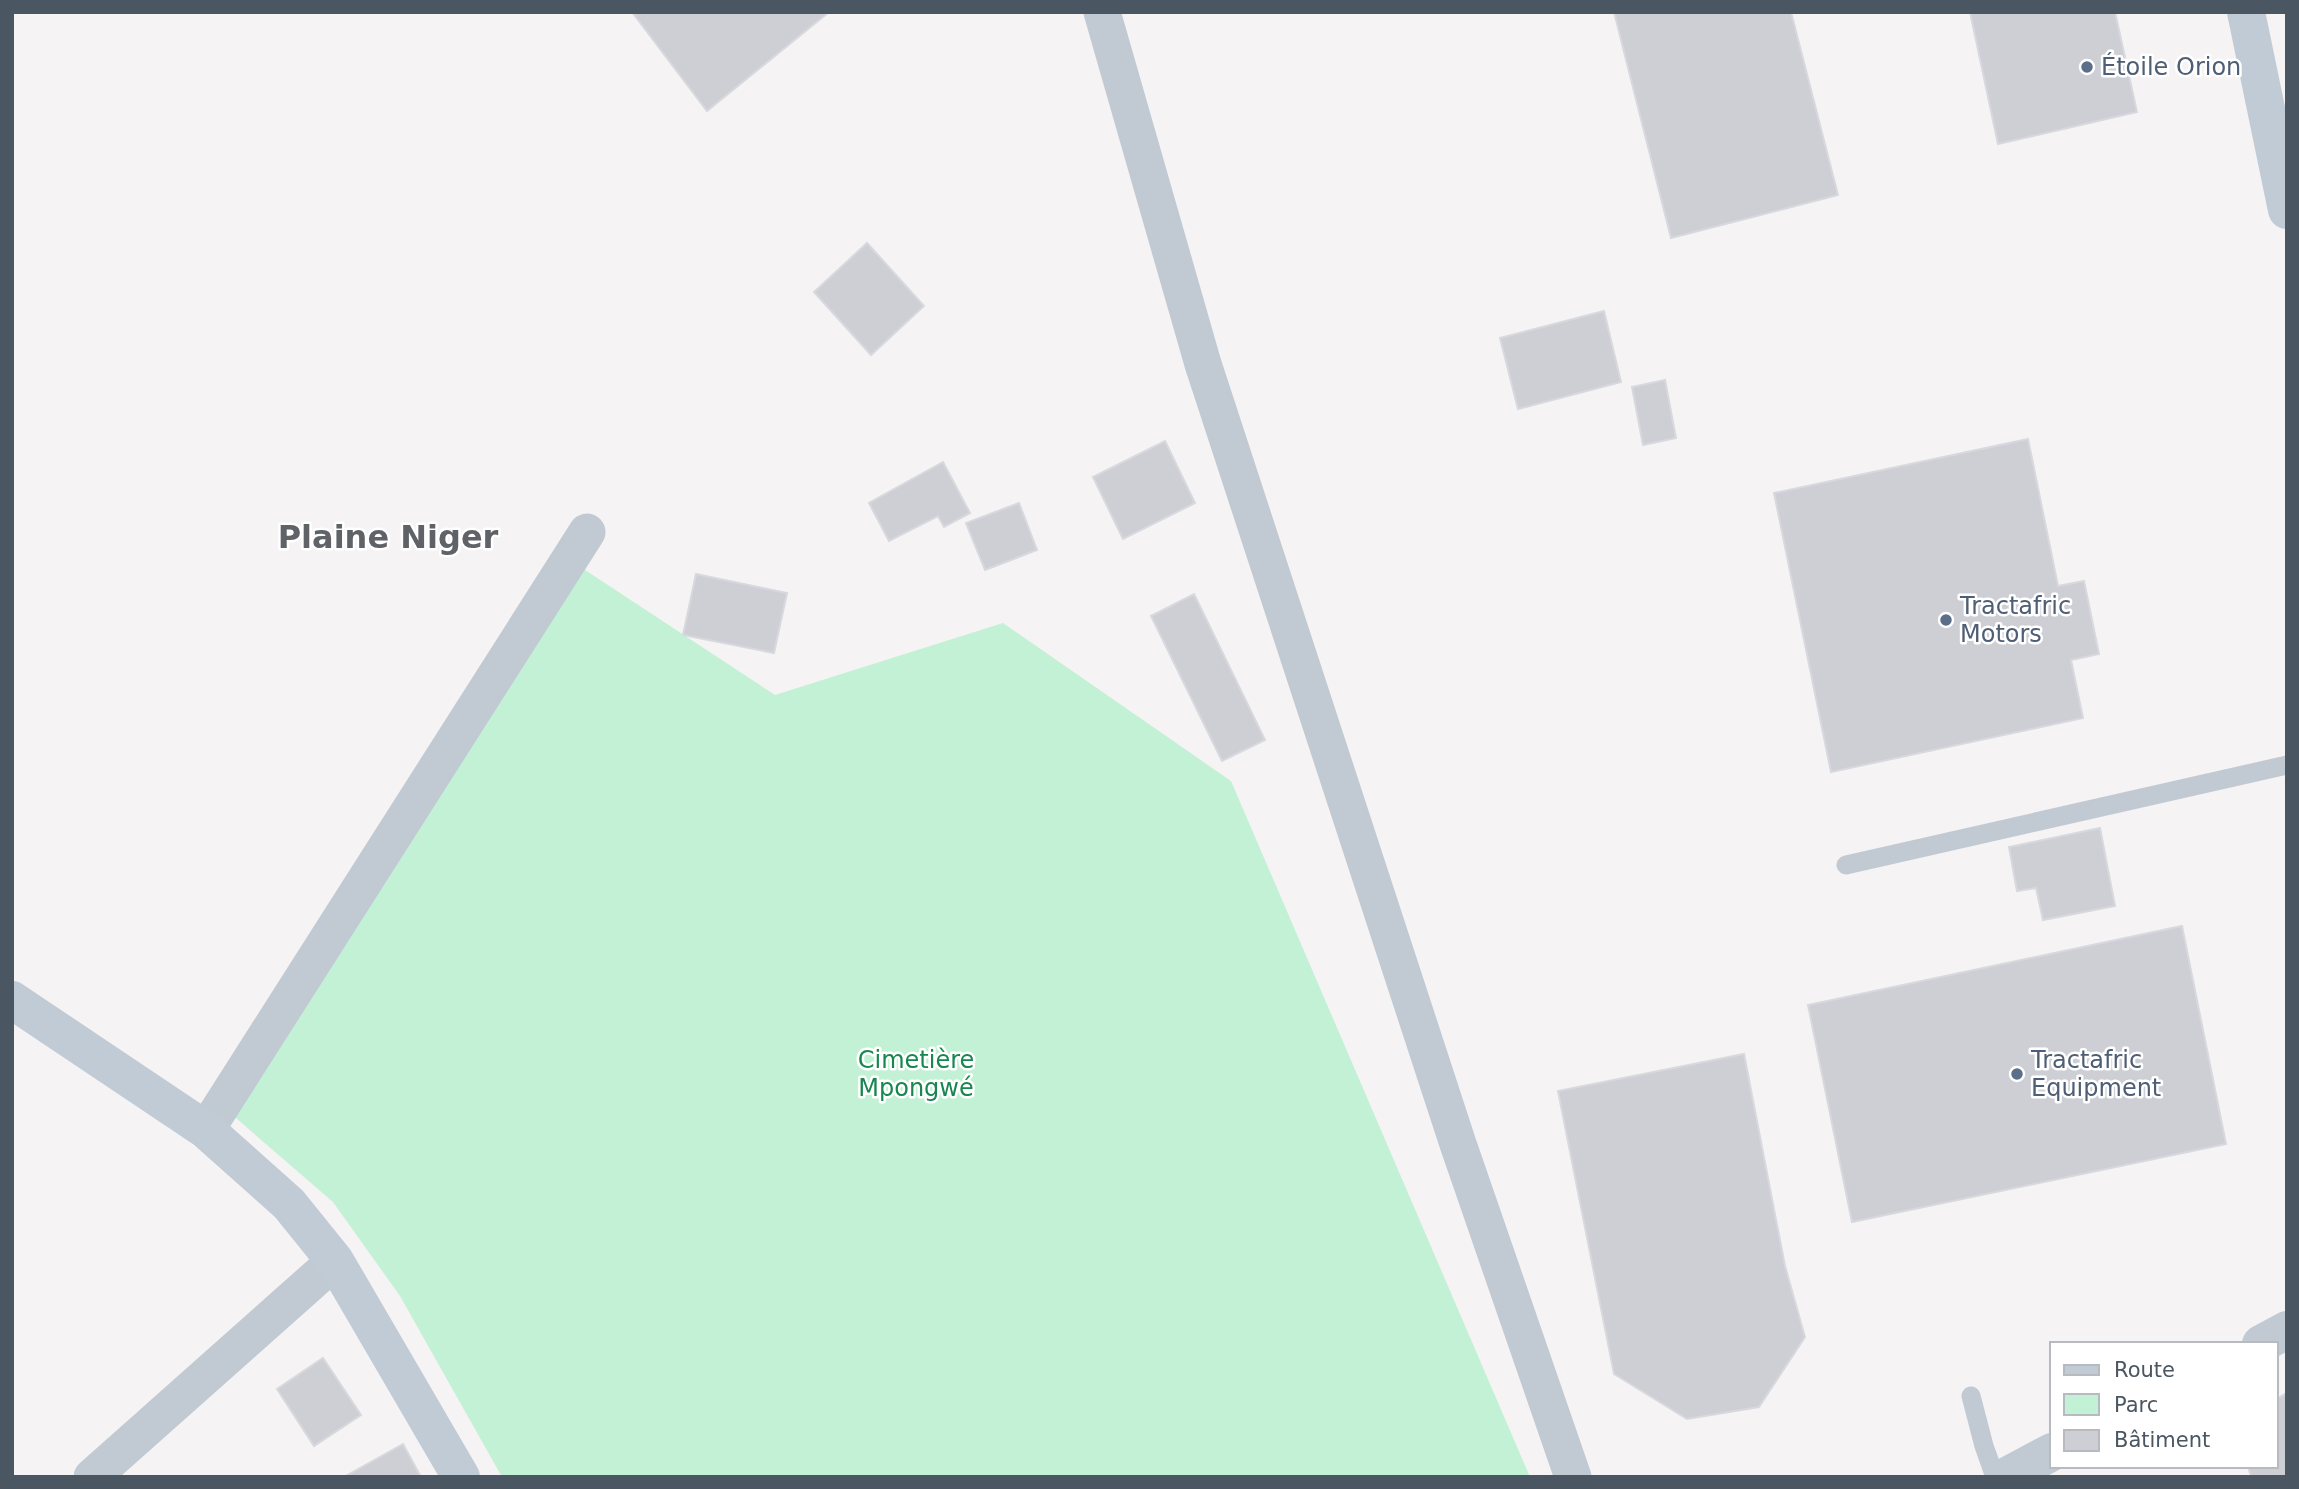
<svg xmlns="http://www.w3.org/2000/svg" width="2299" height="1489" font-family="'DejaVu Sans',sans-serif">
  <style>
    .green { fill: #c3f1d5 }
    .building { fill: #cdcfd5; stroke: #d7d9de; stroke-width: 2 }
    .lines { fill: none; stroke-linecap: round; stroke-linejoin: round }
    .service { stroke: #c1cad2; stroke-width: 19 }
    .minor { stroke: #c1cad2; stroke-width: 37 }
    .tertiary { stroke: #c1cad2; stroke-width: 38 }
    .secondary { stroke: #c1cbd6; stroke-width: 38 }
    .service-dot { fill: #5c6f8a; stroke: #fff; stroke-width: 2.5 }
    .labels { text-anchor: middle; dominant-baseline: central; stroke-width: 5; stroke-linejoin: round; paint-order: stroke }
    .service-label { font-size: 24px; fill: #4e5e75; stroke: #fff; text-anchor: start }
    .park-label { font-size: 24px; fill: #17864f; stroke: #fff }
    .district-label { font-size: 32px; font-weight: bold; fill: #5f6368; stroke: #fff }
  </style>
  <rect width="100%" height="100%" fill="#f5f3f3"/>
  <path class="green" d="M579 566 775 695 1003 623 1231 781 1530 1477H502L400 1296 333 1202 229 1112Z"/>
  <path class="building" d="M632 12H829L707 111Z
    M1614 12H1791L1838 195 1671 238Z
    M1970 12H2115L2137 112 1998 144Z
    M867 243 924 306 871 355 814 292Z
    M1604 311 1621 382 1518 409 1500 338Z
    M1665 380 1676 438 1643 445 1632 387Z
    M2028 439 2058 586 2084 581 2099 654 2071 660 2083 718 1831 772 1774 493Z
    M1165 441 1195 503 1123 539 1093 477Z
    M943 462 970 513 944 527 938 516 889 541 869 503Z
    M1019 503 1037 550 985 570 966 523Z
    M696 574 787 593 774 653 683 635Z
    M1194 594 1265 740 1222 761 1151 616Z
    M2100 828 2115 906 2043 920 2036 888 2017 891 2009 847Z
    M2182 926 2226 1144 1852 1222 1808 1005Z
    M1744 1054 1785 1266 1805 1337 1759 1407 1687 1419 1614 1374 1558 1091Z
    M323 1358 361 1415 314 1446 277 1389Z
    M2287 1393V1477H2251L2248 1466H2276V1399Z
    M403 1444 421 1477H344Z"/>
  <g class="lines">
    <path class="service" d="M1846 865 2287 765
      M1971 1396 1984 1446 1995 1477"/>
    <path class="minor" d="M1102 12 1203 364 1458 1144 1573 1477
      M206 1130 587 532
      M92 1477 335 1261"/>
    <path class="tertiary" d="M2261 1344 2287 1330
      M2005 1477 2052 1452"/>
    <path class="secondary" d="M2246 12 2287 210
      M12 1000 206 1130 289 1204 335 1261 461 1477"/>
  </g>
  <g class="service-dot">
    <circle cx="2087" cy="67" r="7"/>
    <circle cx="1946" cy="620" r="7"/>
    <circle cx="2017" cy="1074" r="7"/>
  </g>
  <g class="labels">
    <g class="service-label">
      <text x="2101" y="67">Étoile Orion</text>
      <text x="1960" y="606">Tractafric<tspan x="1960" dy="28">Motors</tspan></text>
      <text x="2031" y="1060">Tractafric<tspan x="2031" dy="28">Equipment</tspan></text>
    </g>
    <g class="park-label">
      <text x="916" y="1060">Cimetière<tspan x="916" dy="28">Mpongwé</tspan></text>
    </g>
    <g class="district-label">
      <text x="388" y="537">Plaine Niger</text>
    </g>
  </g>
  <rect width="2299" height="1489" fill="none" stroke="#4a5661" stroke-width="28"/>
  <rect x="2050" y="1342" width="228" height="126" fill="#ffffff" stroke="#b7bbc0" stroke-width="2"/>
  <rect x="2064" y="1365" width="35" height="10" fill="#c1cbd6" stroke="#b7bbc0" stroke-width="2"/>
  <text x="2114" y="1377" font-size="21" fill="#4a5661">Route</text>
  <rect x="2064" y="1394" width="35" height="21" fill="#c3f1d5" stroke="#b7bbc0" stroke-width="2"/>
  <text x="2114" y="1412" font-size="21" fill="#4a5661">Parc</text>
  <rect x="2064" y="1430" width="35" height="21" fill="#cdcfd5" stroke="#b7bbc0" stroke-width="2"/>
  <text x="2114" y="1447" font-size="21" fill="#4a5661">Bâtiment</text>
</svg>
